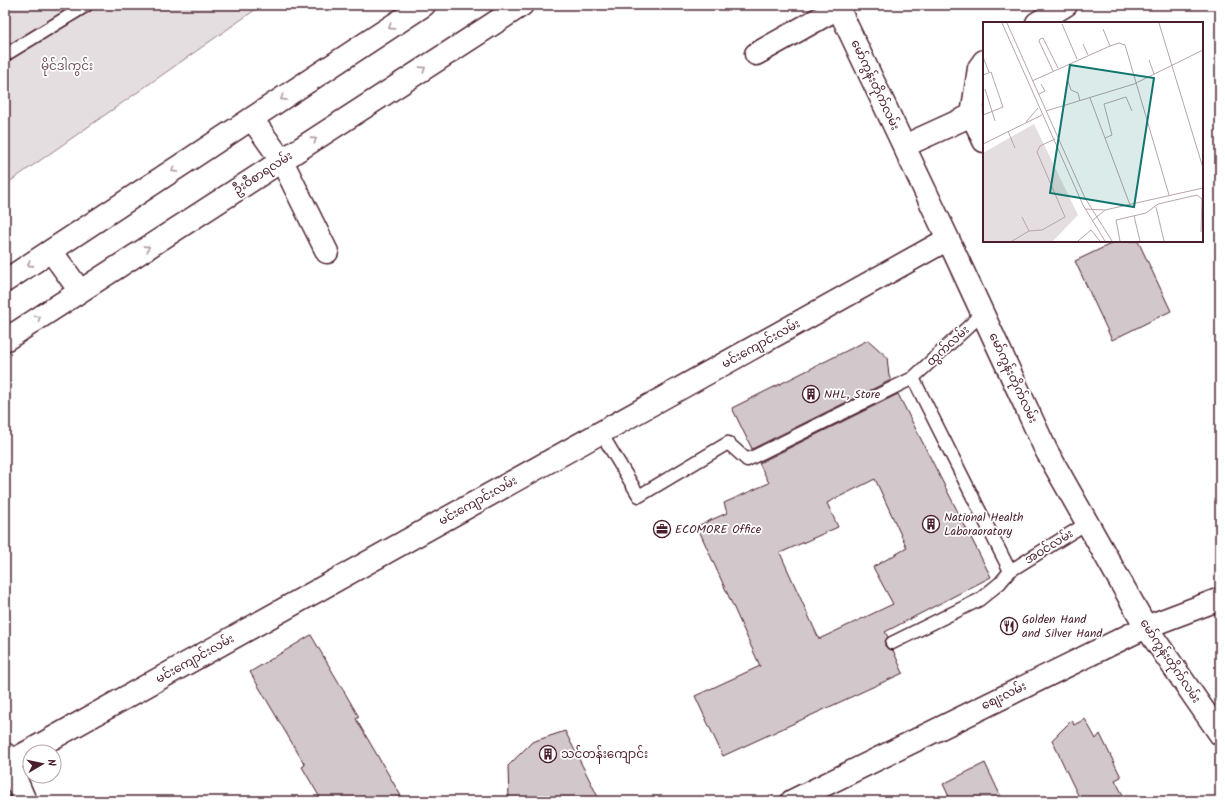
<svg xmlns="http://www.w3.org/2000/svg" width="1225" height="806" font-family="Kalam,'Noto Sans Myanmar',sans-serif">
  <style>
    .green { fill: #e5dee0; stroke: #987e86 }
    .building { fill: #d2c7cb; stroke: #4a1f2b; fill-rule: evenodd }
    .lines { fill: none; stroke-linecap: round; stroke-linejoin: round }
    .service-casing { stroke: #4a1f2b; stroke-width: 15 }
    .minor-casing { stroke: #4a1f2b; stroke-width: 25 }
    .primary-casing { stroke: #4a1f2b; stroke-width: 25 }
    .service { stroke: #fff; stroke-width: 12 }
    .minor { stroke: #fff; stroke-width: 22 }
    .primary { stroke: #fff; stroke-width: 22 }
    .oneway { stroke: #ae9aa0 }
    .labels { text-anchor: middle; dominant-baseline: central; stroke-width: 3.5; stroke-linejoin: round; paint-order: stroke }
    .park-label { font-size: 12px; fill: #714f58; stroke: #fff }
    .street-label { font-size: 12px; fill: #4a1f2b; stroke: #fff }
    .poi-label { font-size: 12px; fill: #4a1f2b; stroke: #fff; text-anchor: start }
    .inset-road { fill: none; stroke: #b7a5aa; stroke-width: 1 }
    .view { fill: #0f766e; fill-opacity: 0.15; stroke: #0f766e; stroke-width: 2 }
    .inset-edge { fill: none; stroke: #4a1f2b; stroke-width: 2 }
  </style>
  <rect width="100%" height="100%" fill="#fff"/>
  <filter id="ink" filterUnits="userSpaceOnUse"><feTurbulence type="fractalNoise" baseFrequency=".025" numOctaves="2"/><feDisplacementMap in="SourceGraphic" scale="8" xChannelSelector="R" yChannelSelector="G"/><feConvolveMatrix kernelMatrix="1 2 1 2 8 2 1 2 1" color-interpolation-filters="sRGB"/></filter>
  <g filter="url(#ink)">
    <path class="green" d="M5 5H262L5 185Z"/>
    <path class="building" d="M1117 241H1138L1171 311 1112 340 1075 261Z
      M868 340 887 357 889 376 891 380 752 449 732 408Z
      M898 394 991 577 885 632 888 637 885 642V646L888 649 893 650 903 673 723 756 695 696 760 666 697 526 727 513 724 503 769 483 759 463ZM875 479 907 548 873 567 893 604 819 639 780 553 838 527 827 503Z
      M311 635 359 717 356 719 404 801H322L302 767 305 765 250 672Z
      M1085 719 1096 739 1100 734 1121 777 1115 780 1126 801H1081L1072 783 1052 740 1072 720 1074 725Z
      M565 731 600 801H509L508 766 532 742Z
      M985 763 1003 801H951L943 784Z"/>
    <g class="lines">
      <g class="service-casing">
        <path id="service" d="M5 55 87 5
          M913 378 983 313
          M601 433 639 496 728 443 747 460 913 378 1010 571 1000 583 979 600 892 643
          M1010 571 1087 523"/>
      </g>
      <g class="minor-casing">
        <path id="minor" d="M837 5 948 239 1046 450 1146 627 1220 734
          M1037 23 1066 5
          M756 54 838 8
          M972 115 984 141
          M904 146 972 115 979 68 984 61
          M282 161 327 252
          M5 754 25 801
          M8 763 948 239
          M792 801 1146 627 1220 599"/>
      </g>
      <g class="primary-casing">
        <path id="primary" d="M252 119 282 161
          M51 251 80 291
          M5 281 424 5
          M5 340 522 5"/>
      </g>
      <use href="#service" class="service"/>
      <use href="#minor" class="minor"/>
      <use href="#primary" class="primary"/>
    </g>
    <defs><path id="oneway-chevron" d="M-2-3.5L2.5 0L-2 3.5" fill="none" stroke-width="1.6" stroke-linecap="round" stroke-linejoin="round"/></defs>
    <g class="oneway">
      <use href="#oneway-chevron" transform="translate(391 27) rotate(147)"/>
      <use href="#oneway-chevron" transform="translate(423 69) rotate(-33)"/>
      <use href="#oneway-chevron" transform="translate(283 98) rotate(147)"/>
      <use href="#oneway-chevron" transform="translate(314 140) rotate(-33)"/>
      <use href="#oneway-chevron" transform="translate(174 170) rotate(147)"/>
      <use href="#oneway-chevron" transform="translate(147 248) rotate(-33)"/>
      <use href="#oneway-chevron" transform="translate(30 264) rotate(147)"/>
      <use href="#oneway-chevron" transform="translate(38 318) rotate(-33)"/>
    </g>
  </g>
  <defs>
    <g id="building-ring" transform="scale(0.9)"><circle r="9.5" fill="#fff" stroke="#4a1f2b" stroke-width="1.5"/><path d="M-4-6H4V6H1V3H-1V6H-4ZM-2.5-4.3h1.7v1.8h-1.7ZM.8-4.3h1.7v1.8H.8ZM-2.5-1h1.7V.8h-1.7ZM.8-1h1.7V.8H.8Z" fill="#4a1f2b"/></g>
    <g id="office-ring" transform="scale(0.9)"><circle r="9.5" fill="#fff" stroke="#4a1f2b" stroke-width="1.5"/><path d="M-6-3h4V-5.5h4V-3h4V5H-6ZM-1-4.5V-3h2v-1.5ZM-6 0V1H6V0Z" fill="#4a1f2b"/></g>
    <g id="restaurant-ring" transform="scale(0.9)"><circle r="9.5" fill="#fff" stroke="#4a1f2b" stroke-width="1.5"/><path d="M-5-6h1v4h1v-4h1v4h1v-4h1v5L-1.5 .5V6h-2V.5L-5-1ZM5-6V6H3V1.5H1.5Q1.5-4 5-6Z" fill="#4a1f2b"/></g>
  </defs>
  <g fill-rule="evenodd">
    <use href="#building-ring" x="811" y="394"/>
    <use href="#building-ring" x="931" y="524"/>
    <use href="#office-ring" x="662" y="529"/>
    <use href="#restaurant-ring" x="1009" y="626"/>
    <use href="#building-ring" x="548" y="754"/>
  </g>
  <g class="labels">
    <g class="park-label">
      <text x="67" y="66">မိုင်ဒါကွင်း</text>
    </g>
    <g class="street-label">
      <text transform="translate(875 85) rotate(65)">မော်ကွန်းတိုက်လမ်း</text>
      <text transform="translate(263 173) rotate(-33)">ဦးဝီစာရလမ်း</text>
      <text transform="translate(761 344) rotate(-29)">မင်းကျောင်းလမ်း</text>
      <text transform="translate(948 346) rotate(-43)">ထွက်လမ်း</text>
      <text transform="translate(1013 378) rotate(65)">မော်ကွန်းတိုက်လမ်း</text>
      <text transform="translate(478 501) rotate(-29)">မင်းကျောင်းလမ်း</text>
      <text transform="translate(1049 547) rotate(-32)">အ၀င်လမ်း</text>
      <text transform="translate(195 659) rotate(-29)">မင်းကျောင်းလမ်း</text>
      <text transform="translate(1170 661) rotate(56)">မော်ကွန်းတိုက်လမ်း</text>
      <text transform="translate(1004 696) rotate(-26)">စျေးလမ်း</text>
    </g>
    <g class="poi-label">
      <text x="824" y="394">NHL, Store</text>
      <text x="944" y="517">National Health<tspan x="944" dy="14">Laboraoratory</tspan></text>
      <text x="675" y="529">ECOMORE Office</text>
      <text x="1022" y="619">Golden Hand<tspan x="1022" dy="14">and Silver Hand</tspan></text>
      <text x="561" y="754">သင်တန်းကျောင်း</text>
    </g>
  </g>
  <g transform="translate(983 22)">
    <rect width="220" height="220" fill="#fff"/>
    <path d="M51 102 95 193 70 219H0V131Z" fill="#e5dee0"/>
    <path class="inset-road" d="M19 1 100 183 122 219M24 1 102 176 129 219M176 1 220 146M79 2 94 37M120 7 127 24M100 22 105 33M0 35 6 50M166 38 171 52M70 49 56 19 57 17 60 16 75 46M0 53 8 50 20 85 0 93M49 59 127 24 136 21 142 23 186 173M85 59 88 68 95 71 97 79M2 67 12 99M56 72 62 69 58 62M107 76 147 183M63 89 151 62 220 28M43 100 55 86M25 109 32 126M122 116 129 113 121 82 143 75 149 89M0 122 59 93M173 185 181 219M102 187 122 188 220 166M151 194 157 219M39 195 46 209 59 208 82 195 54 130 57 124 72 117M109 199 122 188M29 219 46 209M95 219 108 208 117 219M137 219 133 198 163 191 175 182 214 173 219 177 218 210"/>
    <path class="view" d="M87 43 171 56 151 185 67 171Z"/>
    <rect width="220" height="220" class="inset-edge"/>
  </g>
  <rect width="1225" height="806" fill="none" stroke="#fff" stroke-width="20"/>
  <rect x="10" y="10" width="1205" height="786" fill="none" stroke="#4a1f2b" stroke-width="1.5" filter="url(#ink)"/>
  <g transform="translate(42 764) rotate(81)"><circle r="19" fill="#ffffff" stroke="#b7a5aa"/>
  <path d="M0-3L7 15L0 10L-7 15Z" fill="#4a1f2b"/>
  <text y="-6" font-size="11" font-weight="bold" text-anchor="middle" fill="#4a1f2b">N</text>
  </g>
</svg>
